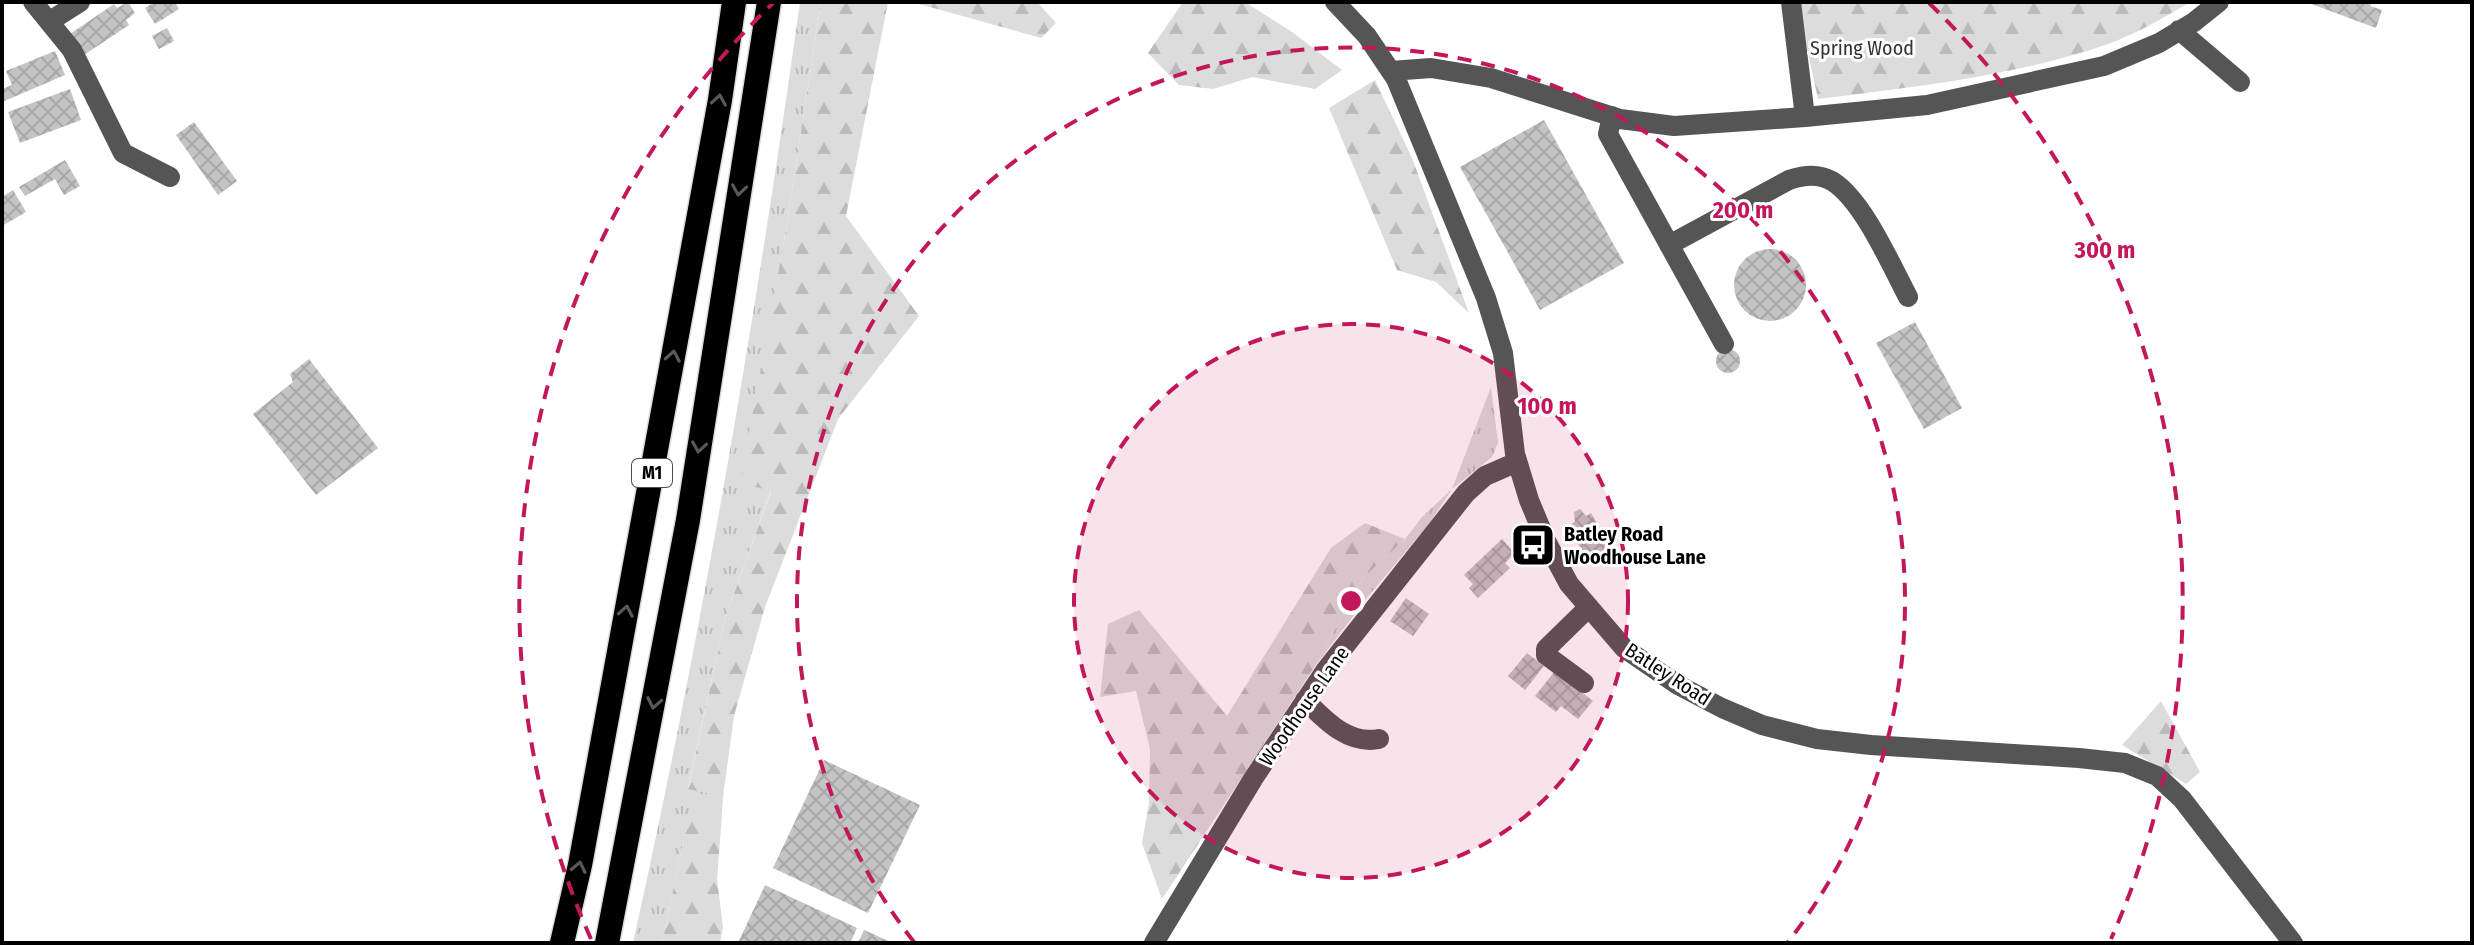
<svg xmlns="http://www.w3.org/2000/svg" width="2474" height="945" font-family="'Fira Sans Condensed',sans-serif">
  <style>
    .grass { fill: url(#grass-tufts) }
    .forest { fill: url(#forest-firs) }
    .building { fill: url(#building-cross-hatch) }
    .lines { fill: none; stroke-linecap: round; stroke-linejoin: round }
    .highway-casing { stroke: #dbdbdb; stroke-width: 27 }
    .minor { stroke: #555; stroke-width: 20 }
    .highway { stroke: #000; stroke-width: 24 }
    .oneway { stroke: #595959 }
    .ring { fill: none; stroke: #c2185b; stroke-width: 4; stroke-dasharray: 14 10 }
    .labels { text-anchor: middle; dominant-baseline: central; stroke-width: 6; stroke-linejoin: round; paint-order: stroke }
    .shield { fill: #fff; stroke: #4c4c4c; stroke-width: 2 }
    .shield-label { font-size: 18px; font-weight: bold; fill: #000 }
    .park-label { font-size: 20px; fill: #333; stroke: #fff }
    .poi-label { font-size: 20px; font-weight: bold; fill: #000; stroke: #fff; text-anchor: start }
    .street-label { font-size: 20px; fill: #000; stroke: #fff }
    .centre { fill: #c2185b; stroke: #fff; stroke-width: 4 }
    .ring-label { font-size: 24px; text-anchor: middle; font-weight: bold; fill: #c2185b; stroke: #fff; stroke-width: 6; stroke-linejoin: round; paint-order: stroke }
  </style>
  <defs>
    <pattern id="grass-tufts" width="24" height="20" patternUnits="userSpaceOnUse" patternTransform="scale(2)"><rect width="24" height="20" fill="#dcdcdc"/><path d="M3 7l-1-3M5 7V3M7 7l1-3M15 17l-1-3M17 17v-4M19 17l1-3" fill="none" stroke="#bbb"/></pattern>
    <pattern id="forest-firs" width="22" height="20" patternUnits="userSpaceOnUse" patternTransform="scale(2)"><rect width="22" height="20" fill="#dcdcdc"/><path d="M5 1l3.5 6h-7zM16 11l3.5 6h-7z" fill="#bbb"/></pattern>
    <pattern id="building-cross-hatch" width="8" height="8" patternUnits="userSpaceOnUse" patternTransform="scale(2)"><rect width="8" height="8" fill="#c4c4c4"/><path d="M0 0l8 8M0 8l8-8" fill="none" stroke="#a7a7a7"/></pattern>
  </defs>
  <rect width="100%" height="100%" fill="#fff"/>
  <path class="grass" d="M800 2H821L785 235 741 483 771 490 725 619 688 788 723 797 721 828 689 815 662 943H633C702 632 756 317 800 2Z
    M1491 387 1498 443 1492 457 1452 489 1429 524 1366 599 1315 666 1362 579 1405 539 1422 517 1452 489Z"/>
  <path class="forest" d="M821 2H888L846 216 919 316 838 419 765 607 734 716 723 797 688 789 725 619 771 491 740 483 785 235Z
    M912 2H1037L1056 23 1041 38Z
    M1183 2H1240L1248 4 1292 32 1342 70 1315 89 1252 77 1213 89 1179 85 1148 53Z
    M1797 2H2190C2165 17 2136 34 2108 44 2016 76 1914 87 1818 99Z
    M1375 80 1412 158 1469 313 1436 282 1397 270 1329 108Z
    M1365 523 1405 539 1362 579 1315 666 1162 899 1142 843 1149 803 1150 749 1136 691 1100 697 1108 624 1139 610 1227 716 1331 548Z
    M2161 701 2200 772 2186 784 2122 745Z
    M689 814 721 828 717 879 723 927 720 943H662Z"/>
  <path class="building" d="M128 2 135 13 126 20 129 25 84 55 70 34 114 4 117 8Z
    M154 2H175L179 9 155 24 145 8Z
    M2306 2H2372L2370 6 2382 10 2376 28Z
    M167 28 174 41 159 49 152 36Z
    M55 51 65 75 2 102V89L12 85 6 71Z
    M70 89 81 120 20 143 8 112Z
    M1544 120 1624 263 1540 310 1460 167Z
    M194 122 237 181 218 195 176 135Z
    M65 160 80 186 64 195 55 179 25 196 19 187Z
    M13 190 26 212 2 226V197Z
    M1734 285a36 36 0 1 1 72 0a36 36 0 1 1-72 0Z
    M1915 322 1962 408 1924 429 1876 343Z
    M1716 361a12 12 0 1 1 24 0a12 12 0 1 1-24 0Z
    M309 359 378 448 316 495 253 414 293 382 290 374Z
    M1580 509 1586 516 1591 513 1606 539 1603 541 1610 554 1595 563 1588 550 1583 552 1568 526 1575 522 1574 512Z
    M1502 539 1515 553 1505 563 1510 568 1478 598 1469 588 1473 584 1464 575Z
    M1406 598 1429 614 1413 636 1390 621Z
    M1527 653 1544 666 1525 690 1508 676Z
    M1555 671 1593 701 1578 719 1561 706 1556 712 1535 696Z
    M824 760 920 805 868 913 773 868Z
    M765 885 857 928 850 943H738Z
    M864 930 893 943H858Z"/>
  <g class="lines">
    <g class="highway-casing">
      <path id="highway" d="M562 943 580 865 720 100 734 2
        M607 943 688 520 769 2"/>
    </g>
    <path class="minor" d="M33 2 72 50 123 153 170 177
      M1335 2 1367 36 1396 79 1486 298 1503 353 1515 454 1529 500 1546 541 1569 584 1624 648 1678 685 1722 708 1762 725 1817 739 1871 745 2079 758 2125 763 2157 776 2182 799 2293 943
      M1791 2 1805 117
      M50 21 80 2
      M2179 30 2240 82
      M1391 71 1431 68 1491 78 1620 119 1674 126 1805 117 1927 105 2104 66 2159 43 2194 22 2219 2
      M1612 116 1608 134 1724 344
      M1669 245 1789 180C1803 175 1818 173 1832 181 1863 200 1891 265 1908 297
      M1584 683 1546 655V649L1589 607
      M1305 700C1325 720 1348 745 1379 739
      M1154 943 1253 779 1325 671 1466 493 1485 476 1517 462"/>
    <use href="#highway" class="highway"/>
  </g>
  <defs><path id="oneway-chevron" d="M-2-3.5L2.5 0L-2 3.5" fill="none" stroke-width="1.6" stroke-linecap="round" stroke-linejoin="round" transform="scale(2)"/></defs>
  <g class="oneway">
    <use href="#oneway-chevron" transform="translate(719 100) rotate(-81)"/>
    <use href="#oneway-chevron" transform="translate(739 190) rotate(99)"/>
    <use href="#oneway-chevron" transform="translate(673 356) rotate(-80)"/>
    <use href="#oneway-chevron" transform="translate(699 447) rotate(99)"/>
    <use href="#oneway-chevron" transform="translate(626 611) rotate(-80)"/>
    <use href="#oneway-chevron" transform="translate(654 703) rotate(101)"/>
    <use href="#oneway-chevron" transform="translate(579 867) rotate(-78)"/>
  </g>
  <circle cx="1351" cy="601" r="277" fill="#c2185b" fill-opacity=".12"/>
  <g class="ring">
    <circle cx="1351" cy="601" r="277"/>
    <path d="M914 942A554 554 0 1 1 1788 942"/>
    <path d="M591 939A832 832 0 0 1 773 3M1929 3A832 832 0 0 1 2111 939"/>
  </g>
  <defs>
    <g id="bus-square" transform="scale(2.3)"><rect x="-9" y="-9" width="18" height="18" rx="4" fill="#000" stroke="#fff"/><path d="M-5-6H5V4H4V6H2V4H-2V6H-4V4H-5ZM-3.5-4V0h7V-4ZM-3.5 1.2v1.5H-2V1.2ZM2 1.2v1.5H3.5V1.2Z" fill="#fff"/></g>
  </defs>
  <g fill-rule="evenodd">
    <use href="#bus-square" x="1533" y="545"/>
  </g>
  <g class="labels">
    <rect class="shield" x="632" y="459" width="40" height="28" rx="6"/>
    <g class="shield-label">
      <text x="652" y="473">M1</text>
    </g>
    <g class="park-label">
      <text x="1862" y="48">Spring Wood</text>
    </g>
    <g class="poi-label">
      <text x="1564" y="534">Batley Road<tspan x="1564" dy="23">Woodhouse Lane</tspan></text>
    </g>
    <g class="street-label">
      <text transform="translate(1668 674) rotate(33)">Batley Road</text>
      <text transform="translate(1304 706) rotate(-55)">Woodhouse Lane</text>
    </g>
  </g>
  <circle cx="1351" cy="601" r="12" class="centre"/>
  <g class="ring-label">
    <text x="1743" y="218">200 m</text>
    <text x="2105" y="258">300 m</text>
    <text x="1547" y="414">100 m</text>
  </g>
  <rect width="2474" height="945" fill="none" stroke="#000000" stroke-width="8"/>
</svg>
